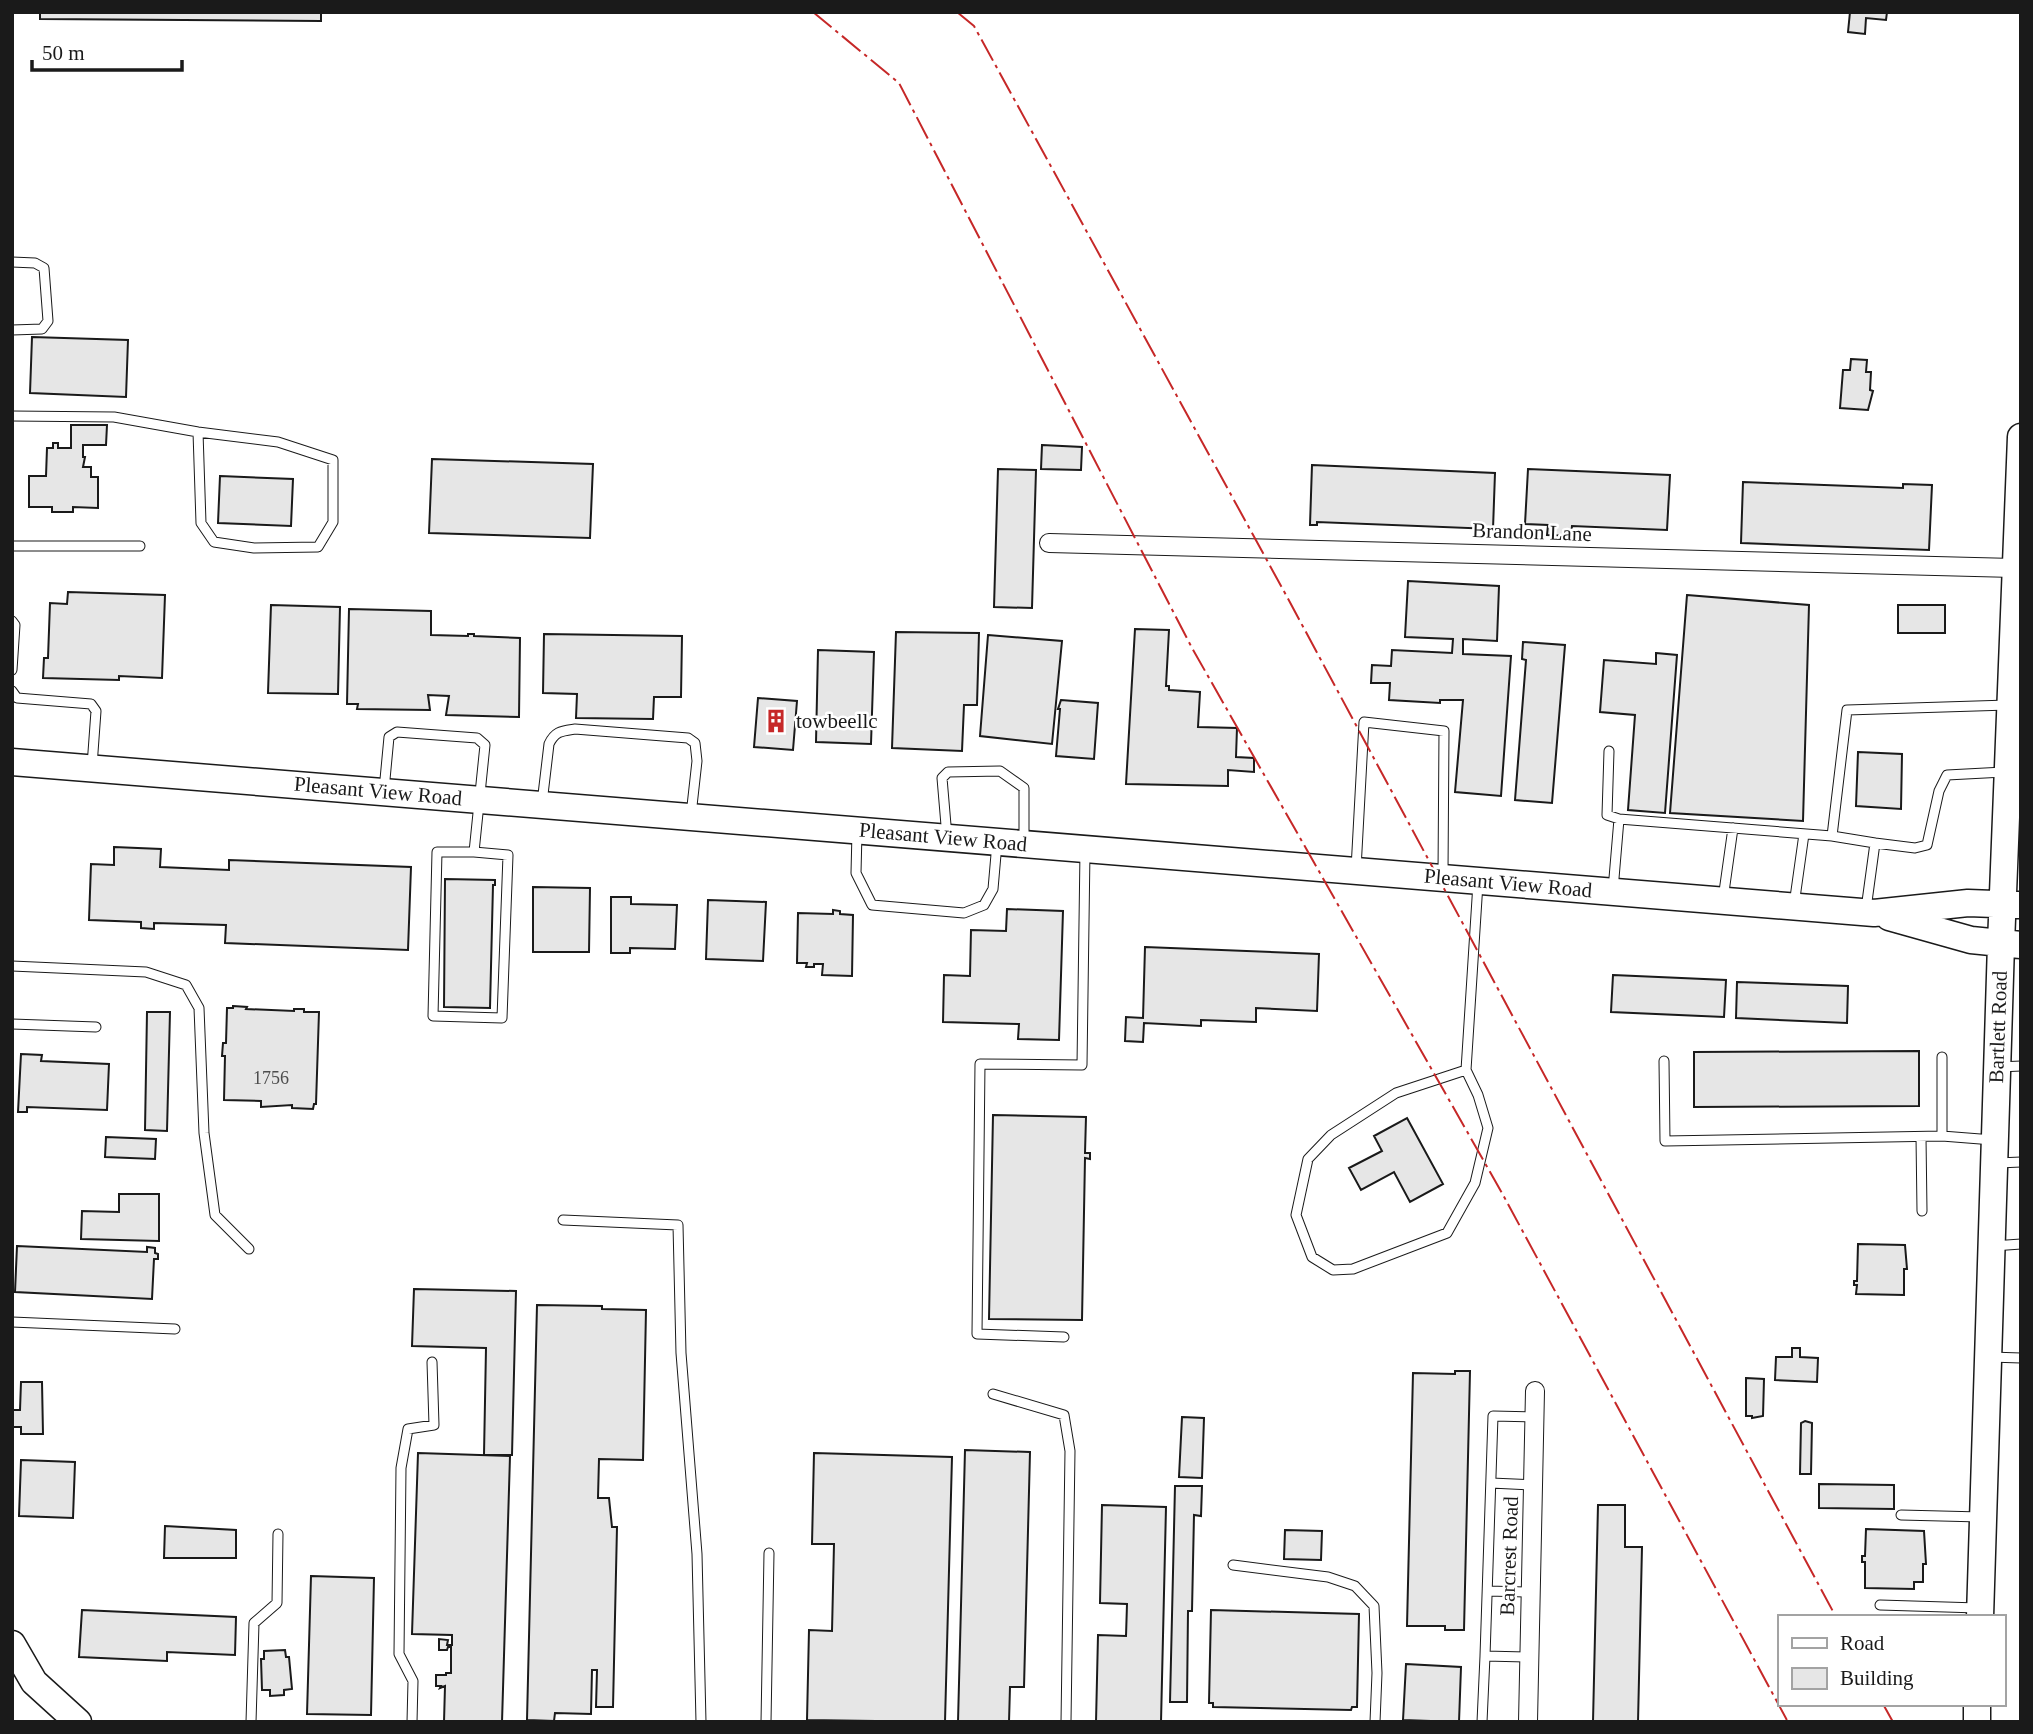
<svg xmlns="http://www.w3.org/2000/svg" width="2033" height="1734" font-family="Georgia,serif">
  <style>
    .building { fill: #e6e6e6; stroke: #1a1a1a; stroke-width: 2 }
    .lines { fill: none; stroke-linecap: round; stroke-linejoin: round }
    .lane-casing { stroke: #1a1a1a; stroke-width: 11 }
    .street-casing { stroke: #1a1a1a; stroke-width: 20 }
    .secondary-casing { stroke: #1a1a1a; stroke-width: 29 }
    .lane { stroke: #fff; stroke-width: 9 }
    .street { stroke: #fff; stroke-width: 18 }
    .secondary { stroke: #fff; stroke-width: 26 }
    .power { stroke: #c62828; stroke-width: 2; stroke-dasharray: 24 5 3.5 5; stroke-linecap: butt }
    .labels { text-anchor: middle; dominant-baseline: central; stroke-width: 5; stroke-linejoin: round; paint-order: stroke }
    .number-label { font-size: 18px; fill: #4d4d4d }
    .street-label { font-size: 21px; fill: #1a1a1a; stroke: #fff }
    .poi-label { font-size: 21px; fill: #1a1a1a; stroke: #fff; text-anchor: start }
  </style>
  <rect width="100%" height="100%" fill="#fff"/>
  <path class="building" d="M40 12H321V21L40 19Z
    M1850 12H1887L1886 20 1866 18 1865 34 1848 32Z
    M32 337 128 340 126 397 30 393Z
    M1851 359 1867 360 1866 372H1871L1870 390 1873 391 1868 410 1840 408 1843 370H1850Z
    M71 425H107L106 445H83V457H85L83 467H91V477H98V508L73 507V512H52V507H29V476H46L47 448H53V443H58V448H71Z
    M1042 445 1082 447 1081 470 1041 469Z
    M432 459 593 464 590 538 429 533Z
    M1312 465 1495 473 1493 529 1317 522V525H1310Z
    M998 469 1036 470 1032 608 994 607Z
    M1528 469 1670 475 1667 530 1572 526 1571 536 1547 535 1548 525 1525 524Z
    M220 476 293 479 291 526 218 523Z
    M1743 482 1903 488V484L1932 485 1929 550 1741 543Z
    M1408 581 1499 586 1497 641 1463 639V654L1511 656 1501 796 1455 792 1463 700H1440V703L1389 700 1390 683H1371L1372 665 1391 666 1392 650 1452 653 1453 639 1405 637Z
    M68 592 165 595 162 678 119 676V680L43 678 44 658H48L50 603 67 604Z
    M1687 595 1809 605 1803 821 1670 813Z
    M271 605 340 607 338 694 268 693Z
    M1898 605H1945V633H1898Z
    M349 609 431 611V635L468 636V634H474V636L520 638 519 717 446 715 449 696 428 695 430 710 357 709 358 704H347Z
    M1135 629 1169 630 1166 686H1169V690L1200 692 1198 727 1237 728 1236 757 1254 758V772L1228 770V786L1126 784Z
    M896 632 979 633 977 705H964L962 751 892 748Z
    M544 634 682 636 681 697H654L653 719 576 718 577 694 543 693Z
    M988 635 1062 641 1052 744 980 736Z
    M1523 642 1565 645 1552 803 1515 800 1526 660 1522 659Z
    M818 650 874 652 871 744 816 742Z
    M1656 653 1677 655 1665 813 1628 810 1635 715 1600 712 1604 660 1656 664Z
    M758 698 797 701 793 750 754 747Z
    M1061 700 1098 703 1094 759 1056 756 1060 709H1058Z
    M1858 752 1902 754 1901 809 1856 806Z
    M114 847 161 849 160 867 229 870V860L411 867 408 950 225 943 226 925 154 923V929L141 928V922L89 920 91 864 114 865Z
    M445 879 495 880V885H493L490 1008 444 1007Z
    M533 887 590 888 589 952H533Z
    M611 897H631V904L677 905 675 949 630 948V953H611Z
    M708 900 766 902 763 961 706 959Z
    M1007 909 1063 911 1059 1040 1018 1039 1019 1024 943 1022 944 975 970 976 971 930 1006 931Z
    M833 910 840 911V914L853 915 852 976 822 975 823 964H814V967H806L807 963H797L798 913 833 914Z
    M1145 947 1319 954 1317 1011 1256 1008V1022L1201 1020V1026L1144 1023 1143 1042 1125 1041 1126 1017 1143 1018Z
    M1613 975 1726 980 1724 1017 1611 1012Z
    M1737 982 1848 986 1847 1023 1736 1018Z
    M233 1006 247 1007 246 1009 294 1011V1009H304V1012H319L316 1104H314L313 1109 292 1108V1105L261 1107V1101L224 1100 225 1056H222L223 1043H226L227 1008H233Z
    M147 1012H170L167 1131 145 1130Z
    M1919 1051V1106L1694 1107V1052Z
    M21 1054 42 1055 41 1061 109 1064 107 1110 27 1107V1112H18Z
    M993 1115 1086 1117 1085 1153H1090V1159L1085 1158 1082 1320 989 1319Z
    M1407 1118 1443 1184 1410 1202 1394 1172 1361 1190 1349 1168 1382 1151 1374 1136Z
    M106 1137 156 1139 155 1159 105 1157Z
    M119 1194H159V1241L81 1239 82 1211 119 1212Z
    M1858 1244 1905 1245 1907 1269H1904V1295L1856 1294 1857 1285H1854V1281H1857Z
    M17 1246 147 1252V1247L155 1248V1253L158 1254V1259H154L152 1299 15 1292Z
    M414 1289 516 1291 512 1455H484L486 1348 412 1346Z
    M537 1305 602 1306V1309L646 1310 643 1460 599 1459 598 1498H609L612 1527H617L613 1707H596L597 1670H592L591 1714 555 1713 554 1721 527 1720Z
    M1792 1348H1800V1357L1818 1358 1817 1382 1775 1380 1776 1357H1792Z
    M1455 1371H1470L1464 1630H1445V1626H1407L1413 1373 1455 1374Z
    M1746 1378 1764 1379 1763 1416 1752 1418V1416H1746Z
    M21 1382H42L43 1434H21V1427H13V1410H20Z
    M1182 1417 1204 1418 1202 1478 1179 1477Z
    M1805 1421 1812 1423 1811 1474H1800L1801 1423Z
    M965 1450 1030 1452 1024 1687H1010L1009 1722H958Z
    M418 1453 510 1456 502 1722H444L445 1686 440 1688 441 1686H436V1675H446V1673H451V1647H448L447 1650H439V1639L448 1640 447 1645H452V1635L412 1634Z
    M814 1453 952 1457 945 1722 807 1720 809 1630 832 1631 834 1544H812Z
    M21 1460 75 1462 73 1518 19 1516Z
    M1819 1484 1894 1485V1509L1819 1508Z
    M1175 1486H1202L1201 1516 1194 1515 1192 1611H1188L1187 1702H1170Z
    M1102 1505 1166 1507 1161 1722H1096L1098 1635 1126 1636 1127 1604 1100 1603Z
    M1598 1505H1625V1547H1642L1638 1722H1593Z
    M165 1526 236 1530V1558H164Z
    M1866 1529 1924 1531 1926 1564H1923V1582H1914V1589L1865 1588V1562H1862V1556H1865Z
    M1285 1530 1322 1531 1321 1560 1284 1559Z
    M311 1576 374 1578 371 1715 307 1714Z
    M82 1610 236 1617 235 1655 167 1652V1661L79 1657Z
    M1211 1610 1359 1614 1357 1707H1352L1351 1710 1213 1707V1703H1209Z
    M285 1650 286 1657H289L292 1689 284 1690V1695L270 1696V1690H262L261 1659H264V1651Z
    M1406 1664 1461 1667 1459 1722 1403 1720Z"/>
  <g class="lines">
    <g class="lane-casing">
      <path id="lane" d="M12 262 35 263 44 268 48 321 42 329 12 330
        M12 416 114 417 198 432 278 442 333 460V522L318 547 254 548 214 542 201 523 198 432
        M12 546H140
        M12 621 15 625 12 670
        M12 691 17 698 91 704 96 711 92 766
        M1609 751 1607 815 1619 819 1613 890
        M384 790 389 737 397 732 477 738 485 745 474 852H437L433 1016 502 1018 508 855 474 852
        M542 803 549 744C555 731 562 731 575 729L688 738 695 743 697 761 691 815
        M1619 819 1832 836 1847 710 2008 705
        M857 832 856 873 872 905 964 913 984 905 993 889 997 843
        M1832 836 1875 843 1866 909
        M947 837 942 778 948 772 1000 771 1024 788V842
        M1875 843 1915 848 1927 845 1939 791 1947 775 2004 772
        M1356 869 1364 722 1444 731 1443 874
        M1723 899 1733 828
        M1794 905 1804 834
        M12 966 146 972 186 985 199 1008 204 1133 215 1215 249 1249
        M12 1024 96 1027
        M1942 1057V1136
        M1664 1061 1665 1141 1942 1136 1993 1140
        M1999 1067 2021 1066
        M1466 1070 1396 1093 1331 1135 1308 1159 1296 1215 1312 1257 1333 1270 1353 1269 1447 1233 1475 1183 1488 1128 1478 1095 1466 1070 1478 883
        M1921 1137 1922 1211
        M1998 1163 2021 1162
        M563 1220 678 1225 681 1353 697 1554 701 1722
        M1993 1246 2021 1244
        M12 1322 175 1329
        M1064 1337 977 1334 980 1064 1082 1065 1085 851
        M1990 1357 2021 1358
        M993 1394 1064 1415 1070 1451 1066 1722
        M1491 1483 1534 1485
        M1901 1515 1981 1517
        M1233 1565 1328 1577 1355 1586 1374 1606 1377 1673 1375 1722
        M1488 1591 1531 1592
        M1880 1605 1978 1608
        M1529 1657 1485 1656 1493 1416 1535 1417
        M251 1722 254 1623 277 1603 278 1534
        M412 1722 413 1681 399 1654 401 1468 408 1429 434 1425 432 1362
        M766 1722 769 1553
        M1482 1722 1485 1656"/>
    </g>
    <g class="street-casing">
      <path id="street" d="M1049 543 2014 568
        M1528 1722 1535 1391"/>
    </g>
    <g class="secondary-casing">
      <path id="secondary" d="M12 762 1874 913 1968 903 2021 905
        M1889 917 1971 940 2021 945
        M1980 1617 2001 944 2021 437
        M12 1644 34 1682 78 1722
        M1977 1722V1704"/>
    </g>
    <use href="#lane" class="lane"/>
    <use href="#street" class="street"/>
    <use href="#secondary" class="secondary"/>
    <path class="power" d="M813 12 899 83 1192 648 1502 1193 1788 1722
      M957 12 974 26 1286 595 1836 1617
      M1883 1704 1893 1722"/>
  </g>
  <defs>
    <g id="building-bare" transform="scale(1.89)"><path d="M-4-6H4V6H1V3H-1V6H-4ZM-2.5-4.3h1.7v1.8h-1.7ZM.8-4.3h1.7v1.8H.8ZM-2.5-1h1.7V.8h-1.7ZM.8-1h1.7V.8H.8Z" fill="#c62828" stroke="#fff" stroke-width="2.5" paint-order="stroke"/></g>
  </defs>
  <g fill-rule="evenodd">
    <use href="#building-bare" x="776" y="721"/>
  </g>
  <g class="labels">
    <g class="number-label">
      <text x="271" y="1078">1756</text>
    </g>
    <g class="street-label">
      <text transform="translate(1532 532) rotate(2)">Brandon Lane</text>
      <text transform="translate(378 791) rotate(5)">Pleasant View Road</text>
      <text transform="translate(943 837) rotate(5)">Pleasant View Road</text>
      <text transform="translate(1508 883) rotate(5)">Pleasant View Road</text>
      <text transform="translate(1998 1027) rotate(-88)">Bartlett Road</text>
      <text transform="translate(1509 1556) rotate(-88)">Barcrest Road</text>
    </g>
    <g class="poi-label">
      <text x="796" y="721">towbeellc</text>
    </g>
  </g>
  <rect width="2033" height="1734" fill="none" stroke="#1a1a1a" stroke-width="28"/>
  <rect x="1778" y="1615" width="228" height="91" fill="#ffffff" stroke="#a3a3a3" stroke-width="2"/>
  <rect x="1792" y="1638" width="35" height="10" fill="#ffffff" stroke="#a3a3a3" stroke-width="2"/>
  <text x="1840" y="1650" font-size="21" fill="#1a1a1a">Road</text>
  <rect x="1792" y="1668" width="35" height="21" fill="#e6e6e6" stroke="#a3a3a3" stroke-width="2"/>
  <text x="1840" y="1685" font-size="21" fill="#1a1a1a">Building</text>
  <path d="M32 60v10h150v-10" fill="none" stroke="#1a1a1a" stroke-width="3.5"/>
  <text x="42" y="60" font-size="21" fill="#1a1a1a" stroke="#ffffff" stroke-width="5" paint-order="stroke">50 m</text>
</svg>
